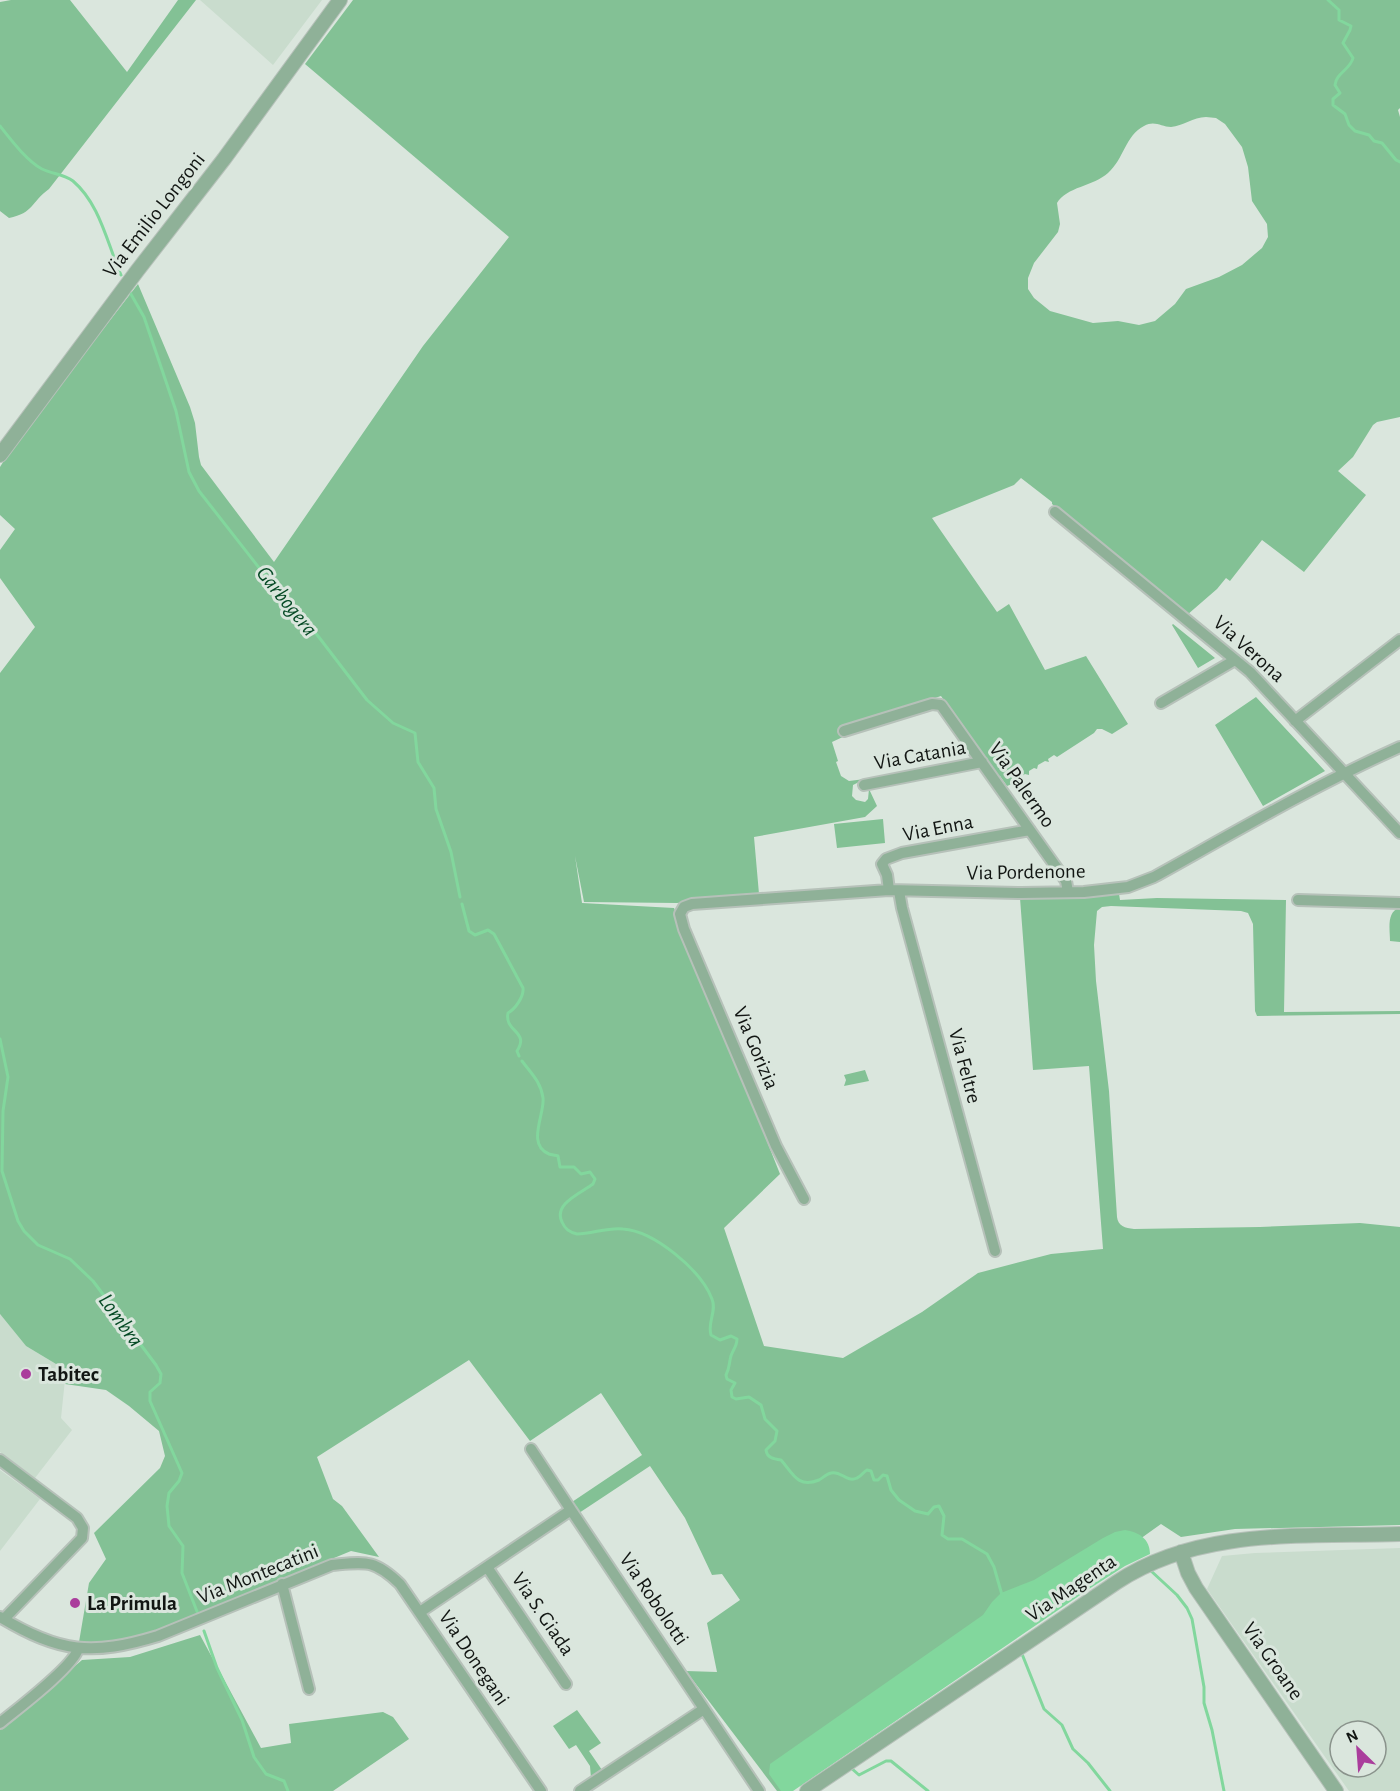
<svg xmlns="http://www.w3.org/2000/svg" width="1400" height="1791" font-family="'Alegreya Sans',sans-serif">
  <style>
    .built { fill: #c9dccd; fill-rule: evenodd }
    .green { fill: #83c195; fill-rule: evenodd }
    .water { fill: #82d79d }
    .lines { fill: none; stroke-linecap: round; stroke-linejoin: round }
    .stream { stroke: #82d79d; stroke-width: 3 }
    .minor-casing { stroke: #b6c1b9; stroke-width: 14 }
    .tertiary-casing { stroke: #b6c1b9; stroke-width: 16 }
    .minor { stroke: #8fb198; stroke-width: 10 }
    .tertiary { stroke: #8fb198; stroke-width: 14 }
    .poi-dot { fill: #aa3d9c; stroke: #dae6dd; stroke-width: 2 }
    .labels { text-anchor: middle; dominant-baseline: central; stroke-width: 6; stroke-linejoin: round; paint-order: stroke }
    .street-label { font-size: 21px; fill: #121613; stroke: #dae6dd }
    .poi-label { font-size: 21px; font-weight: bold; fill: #121613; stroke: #dae6dd; text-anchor: start }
    .water-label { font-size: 22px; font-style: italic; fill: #064a25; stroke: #dae6dd }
  </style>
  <rect width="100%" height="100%" fill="#dae6dd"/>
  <path class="built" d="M200 0H322L273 65Z
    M0 1314 26 1346 66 1370 61 1418 72 1430 35 1478 0 1452Z
    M0 1470 40 1499 0 1551Z
    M1400 1548V1791H1349L1207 1589 1222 1556 1255 1553ZM1340 1731H1376V1767H1340Z"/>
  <path class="green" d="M11 0H70L127 72 178 0H196L49 189C31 202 34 213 9 218L0 211V2Z
    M353 0H1400V108L1398 110 1400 117V417L1377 422 1373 425 1353 457 1338 471 1366 495 1304 572 1262 540 1230 581 1226 578 1217 589 1187 615 1128 565 1052 504V502L1021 478 1014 485 932 518 997 612 1009 604 1045 670 1086 656 1128 724 1112 734 1102 729H1097L1094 733 1057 757 1054 755 1048 759 1049 762 1045 761 1038 765 1037 769 1034 768 1029 771V775L1025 774 1019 778V781L1007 786 1000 776H997L941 696 845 728V736L832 742 838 761 836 762 841 776 849 781 865 779 853 785 852 796 856 800 865 802 868 799 869 789 877 806 865 817 754 837 759 894 677 903 584 902 575 856 582 903 674 908 780 1174 724 1228 764 1346 843 1358 922 1312 978 1273 1051 1254 1103 1249 1089 1066 1033 1070 1020 898 1064 899 1119 894 1120 900 1157 898 1286 900 1284 1012 1400 1011V1014L1257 1016 1255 1011 1253 924 1248 913 1241 911 1111 906 1102 907 1097 911 1094 945 1096 981 1109 1091 1117 1217C1118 1226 1125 1228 1134 1229L1260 1227 1360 1223 1400 1227V1525L1235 1529 1181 1537 1161 1524 962 1666 791 1791H777L686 1671 717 1672 707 1623 740 1600 722 1574 712 1575 685 1518 650 1466 579 1513 572 1502 642 1455 601 1393 530 1441 469 1360 317 1457 333 1499 342 1506 379 1557 351 1551 154 1632C128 1639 106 1644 79 1642L89 1583 106 1559 94 1533 160 1468 165 1456 159 1431 129 1406 106 1390 65 1384 66 1370 26 1346 0 1314V673L35 627 0 578V550L15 529 0 515V467L15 443 138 284 190 407 195 423 199 457 201 465 274 562 423 346 509 237 305 64ZM1206 117 1216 118 1225 124 1242 147 1248 167 1252 201 1267 224 1268 237 1262 248 1242 265 1219 277 1186 289 1175 304 1155 321 1139 325 1118 321 1093 323 1050 311 1034 298 1028 289V278L1034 263 1058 232 1060 224 1057 203C1066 187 1094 186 1108 173 1124 159 1125 136 1144 126 1155 120 1161 127 1171 127 1183 126 1193 117 1206 117Z
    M1173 624 1215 658 1198 668 1172 625Z
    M1256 697 1325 771 1263 806 1215 725Z
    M883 819 885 843 837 848 834 824Z
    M1400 908V942L1390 941C1390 930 1386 911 1400 908Z
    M865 1070 869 1081 844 1086 846 1080 844 1075Z
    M200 1635 261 1748 291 1743 289 1724 383 1712 393 1717 409 1739 333 1791H0V1730L82 1660 130 1657Z
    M577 1710 601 1743 589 1751 602 1770 591 1778 590 1766 576 1745 569 1749 553 1726Z"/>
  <path class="water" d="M1125 1530C1139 1532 1150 1539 1150 1554L1125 1566 1092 1587 793 1791H781L769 1774 770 1764 983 1615 992 1602 1001 1593 1034 1580 1103 1538 1115 1532Z"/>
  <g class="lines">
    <path class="stream" d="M1328 0 1339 10V20L1351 26 1350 30 1343 43 1353 58C1350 70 1336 73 1335 85L1340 93 1333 99V105L1345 114 1349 125 1355 131 1369 135 1374 141 1382 143 1396 160 1400 162
      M0 126C11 140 27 161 42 169 52 174 64 174 73 181 100 204 107 243 121 275
      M128 289 144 317 176 411 189 472 199 491 260 569 318 636 367 700 393 723 415 733 418 762 434 788 436 809 451 852 460 897
      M462 904 469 931 475 935 488 930 494 934 523 988C524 997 515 1009 508 1013 504 1032 530 1031 517 1051L519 1056
      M0 1039 8 1077 3 1111 2 1171 18 1221 24 1231 38 1245 70 1259 93 1281 156 1365 161 1374 160 1383 150 1392V1401L182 1473 179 1481 169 1493 167 1506 169 1526 183 1546 182 1573 198 1614
      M522 1061C531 1073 541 1082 543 1098 545 1114 526 1145 549 1154 552 1155 555 1155 558 1156L560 1167H574L581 1174 590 1172 595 1179 593 1184C581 1193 553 1204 562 1222 565 1229 569 1232 577 1234 592 1234 608 1227 623 1229 654 1231 701 1270 712 1299 717 1312 707 1322 711 1335L720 1340 731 1336 737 1339C737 1348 731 1351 730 1360 729 1366 729 1369 726 1375L727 1379 735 1383 731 1390 732 1397 736 1399 749 1397 761 1405 765 1419 777 1431 775 1441 766 1450C767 1458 774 1459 781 1460 792 1472 797 1489 819 1480 823 1478 826 1474 831 1473 841 1470 846 1483 857 1478 862 1476 863 1472 867 1470L871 1471 874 1480H878L883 1475 887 1476 891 1490 899 1500 915 1511 928 1514 934 1507 939 1506 944 1516 942 1535 948 1539H962L987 1554 994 1567 1002 1595
      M1150 1570 1177 1595 1187 1608 1192 1619 1204 1687V1703L1212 1730 1224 1791
      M204 1631 217 1668 242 1720 254 1757 266 1774 284 1781 288 1791
      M1022 1654 1044 1709 1062 1725 1073 1749 1088 1763 1110 1791
      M850 1767 859 1775 886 1761H891L928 1791"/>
    <g class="minor-casing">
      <path id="minor" d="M1055 512 1250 672 1400 833
        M1161 703 1235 660
        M1295 721 1400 640
        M844 731 932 704 941 705 1066 881 1068 892
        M864 785 982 762
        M889 890 887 875 882 864 886 859 902 853 1030 830
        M899 891 902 908 995 1251
        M1298 900 1400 903
        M804 1199 776 1146 684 929 680 914 684 907 692 904 889 890 1021 893 1084 892 1128 887 1154 877C1235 832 1315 785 1400 747
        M531 1449 571 1510
        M0 1460 77 1518 83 1528 82 1538 4 1619
        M487 1567 566 1684
        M282 1584 309 1689
        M420 1612 571 1510 759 1791
        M0 1617C60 1653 92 1656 158 1636L332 1565C366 1562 374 1559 400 1584L541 1791
        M0 1723C17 1709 73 1667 78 1649
        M580 1791 704 1709"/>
    </g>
    <g class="tertiary-casing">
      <path id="tertiary" d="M0 455 137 271 224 159 340 0
        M1181 1552 1188 1573 1196 1588 1336 1791
        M807 1791 1117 1582C1200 1527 1305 1537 1400 1534"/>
    </g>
    <use href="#minor" class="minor"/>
    <use href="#tertiary" class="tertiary"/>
  </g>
  <g class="poi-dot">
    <circle cx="26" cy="1374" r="6"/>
    <circle cx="75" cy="1603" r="6"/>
  </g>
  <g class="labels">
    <g class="street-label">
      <text transform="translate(154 215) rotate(-52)">Via Emilio Longoni</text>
      <text transform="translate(1249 649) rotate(42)">Via Verona</text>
      <text transform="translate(920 755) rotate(-10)">Via Catania</text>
      <text transform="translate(1022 785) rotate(55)">Via Palermo</text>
      <text transform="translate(938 828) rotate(-11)">Via Enna</text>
      <text transform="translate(1026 872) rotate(-1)">Via Pordenone</text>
      <text transform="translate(756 1048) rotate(67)">Via Gorizia</text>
      <text transform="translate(965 1066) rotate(75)">Via Feltre</text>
      <text transform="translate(258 1574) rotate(-22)">Via Montecatini</text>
      <text transform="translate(1071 1588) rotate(-34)">Via Magenta</text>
      <text transform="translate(654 1599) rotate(56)">Via Robolotti</text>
      <text transform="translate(543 1614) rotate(56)">Via S. Giada</text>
      <text transform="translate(474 1658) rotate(56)">Via Donegani</text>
      <text transform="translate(1273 1661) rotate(55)">Via Groane</text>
    </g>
    <g class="poi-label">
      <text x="38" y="1374">Tabitec</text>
      <text x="87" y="1603">La Primula</text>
    </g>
    <g class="water-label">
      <text transform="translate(287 601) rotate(51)">Garbogera</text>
      <text transform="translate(121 1320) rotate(54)">Lombra</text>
    </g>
  </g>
  <g transform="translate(1358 1749) rotate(335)"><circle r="28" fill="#dae6dd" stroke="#8a938c" stroke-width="1.5"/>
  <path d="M0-4.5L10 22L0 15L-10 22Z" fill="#aa3d9c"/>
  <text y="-9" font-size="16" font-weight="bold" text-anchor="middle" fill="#121613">N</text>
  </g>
</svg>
